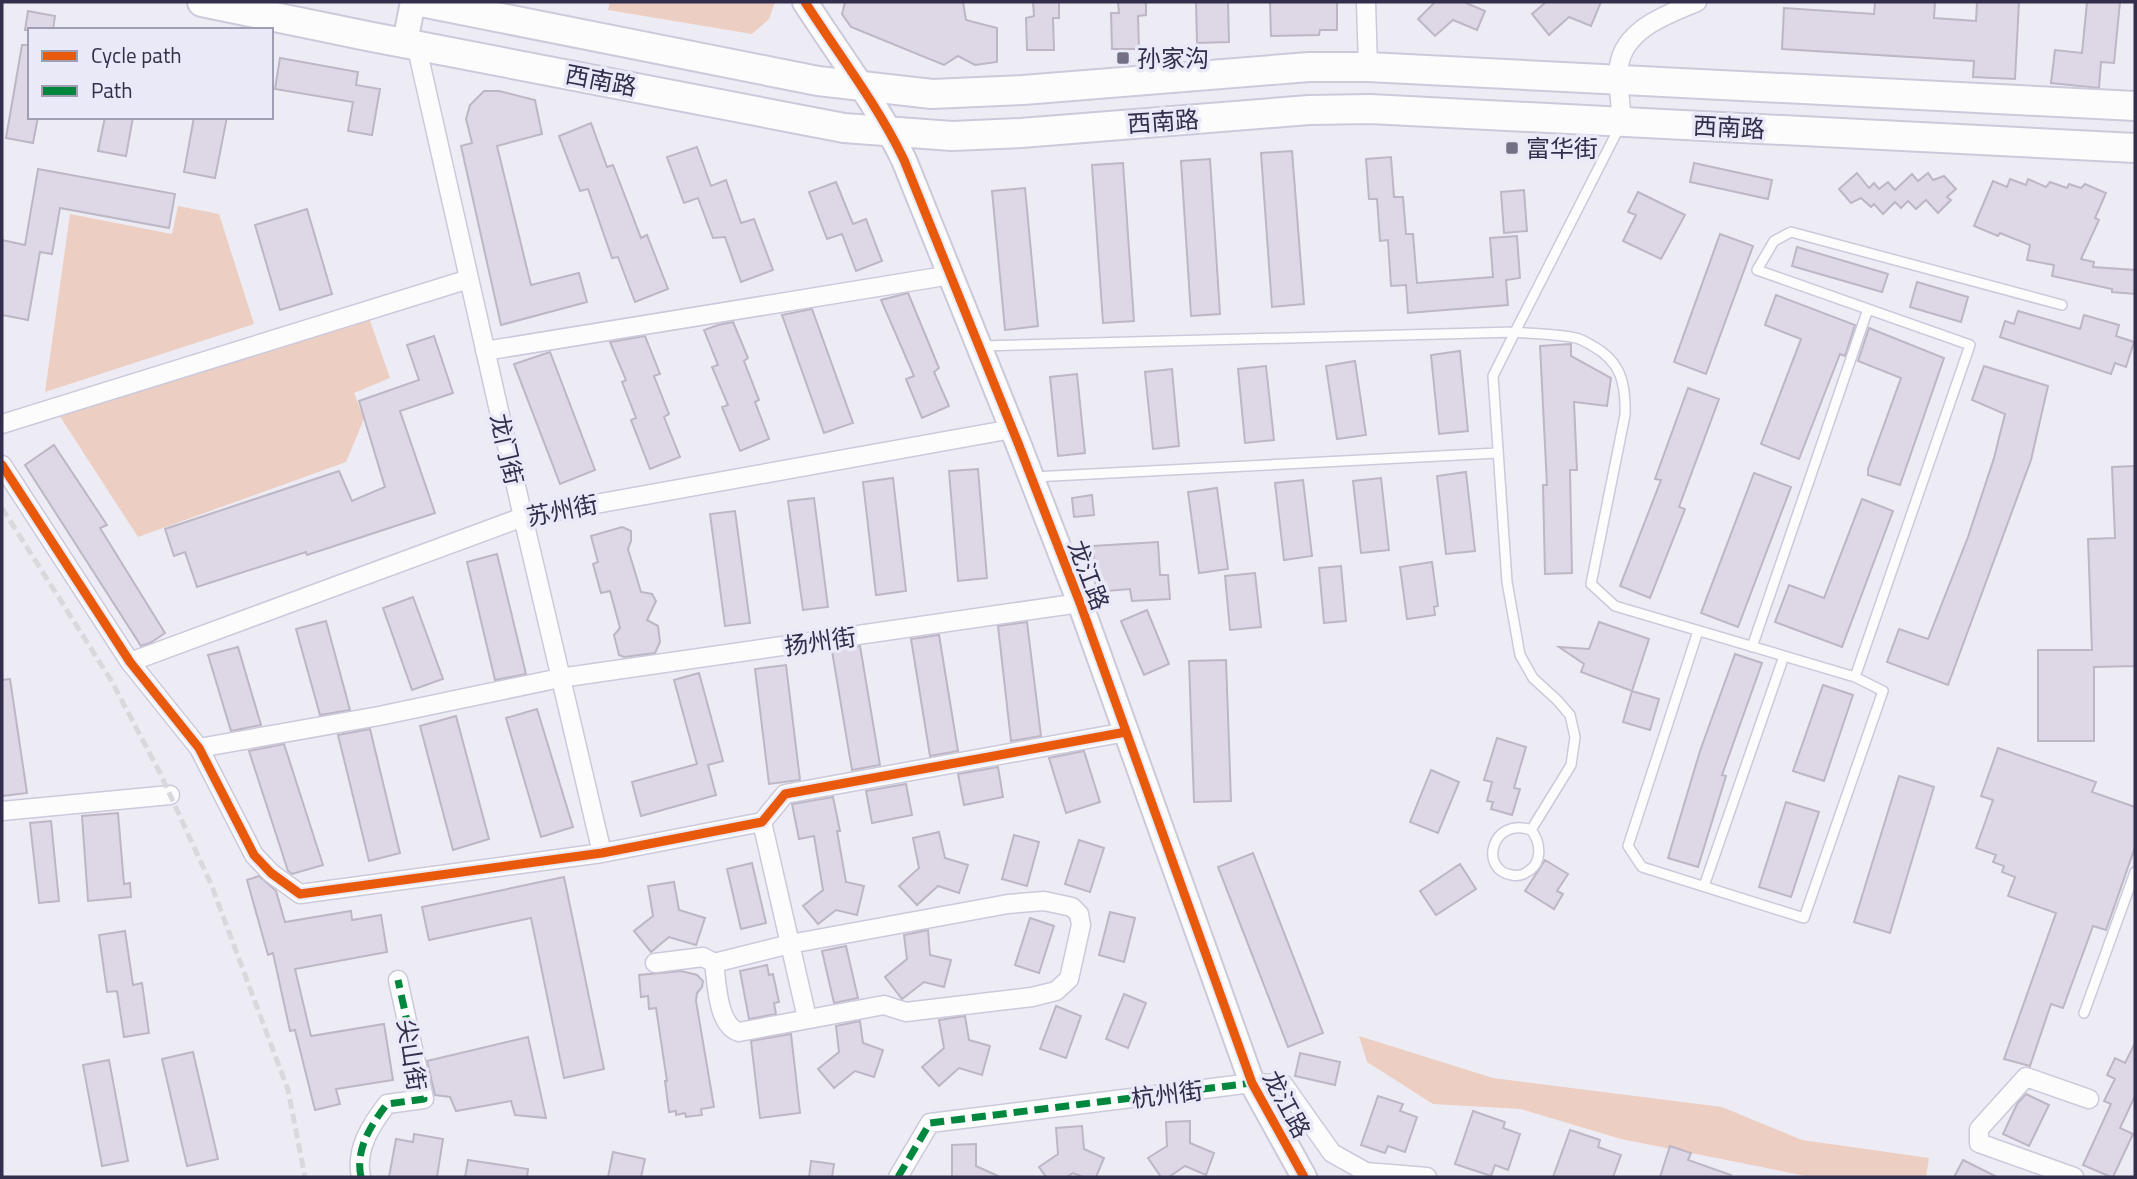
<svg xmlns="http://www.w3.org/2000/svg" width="2137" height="1179" font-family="'Titillium Web','Noto Sans SC',sans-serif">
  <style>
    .green { fill: #eccfc2 }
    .building { fill: #ded7e6; stroke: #bdb6c5; stroke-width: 2 }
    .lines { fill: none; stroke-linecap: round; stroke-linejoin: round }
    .lane-casing { stroke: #ccc9db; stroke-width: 12 }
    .street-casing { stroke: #ccc9db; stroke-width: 21 }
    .secondary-casing { stroke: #ccc9db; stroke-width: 28 }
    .primary-casing { stroke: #ccc9db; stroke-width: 32 }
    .lane { stroke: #fcfcfd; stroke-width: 9 }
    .street { stroke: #fcfcfd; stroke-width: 18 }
    .secondary { stroke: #fcfcfd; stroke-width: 24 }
    .primary { stroke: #fcfcfd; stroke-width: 28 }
    .rail { stroke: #d9d8dc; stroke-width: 5; stroke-dasharray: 10 5; stroke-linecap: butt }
    .quiet { stroke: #00873e; stroke-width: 7; stroke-dasharray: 14 7; stroke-linecap: butt }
    .cycleway-casing { stroke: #eae9f8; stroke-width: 13 }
    .cycleway { stroke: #e8590c; stroke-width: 9 }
    .poi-dot { fill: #737086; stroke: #eae9f8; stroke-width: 2.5 }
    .labels { text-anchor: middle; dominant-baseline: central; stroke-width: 7; stroke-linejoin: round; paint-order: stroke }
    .poi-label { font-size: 24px; fill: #322e4b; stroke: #eae9f8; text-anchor: start }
    .street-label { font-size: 24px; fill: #322e4b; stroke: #eae9f8 }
  </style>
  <rect width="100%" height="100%" fill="#edecf4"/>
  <path class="green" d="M610 2H775L769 19 752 34 608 10Z
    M178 206 219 214 254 324 45 392 70 214 172 234Z
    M367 312 390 378 354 393 364 419 346 462 138 537 59 415Z
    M1359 1036 1493 1078 1722 1107 1802 1140 1929 1158 1926 1177H1811L1621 1139 1521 1109 1433 1104 1367 1062Z"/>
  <path class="building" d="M845 2H963L966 20 997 28V62L975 65 958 56 944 65 851 27 842 14Z
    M1033 2H1059V18H1053L1054 50H1027L1026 18 1034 16Z
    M1118 2H1146V15L1138 16 1139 49H1112L1111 13H1119Z
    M1196 2H1228L1229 42 1197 43Z
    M1270 2H1337V30H1320L1319 35 1271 36Z
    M1435 2H1464L1485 11 1477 30 1453 20 1435 36 1418 19Z
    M1546 2H1601L1591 26 1569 17 1549 35 1532 14Z
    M1875 2H1935L1934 18 1976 21 1977 2H2019L2015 79 1973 77 1974 61 1782 49 1784 8 1874 14Z
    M2087 2H2120L2114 63 2101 62 2099 88 2051 83 2055 50 2082 53Z
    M28 11 55 16 53 30H25Z
    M22 45H30V117H38L33 143 6 138Z
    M280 58 358 72 356 85 380 89 372 135 348 131 353 102 275 89Z
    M484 91H499L535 100 542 134 497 146 531 285 579 273 587 302 501 325 461 146 472 143 466 119 470 105Z
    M105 117H133L126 156 98 151Z
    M194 117H227L215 178 184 172Z
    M591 123 607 167 613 165 641 238 647 235 668 289 635 302 618 257 612 258 588 189 580 191 559 136Z
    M697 147 711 186 726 180 741 223 754 219 773 270 741 282 725 237 713 238 698 198 684 203 667 157Z
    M1292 151 1304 304 1272 307 1261 153Z
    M1391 157 1394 197H1403L1406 234H1413L1417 283 1493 277 1490 238 1517 236 1520 278 1506 280 1508 305 1408 313 1406 285 1391 286 1388 240 1380 241 1377 199H1369L1366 159Z
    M1210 159 1220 314 1191 316 1181 161Z
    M1123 163 1134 321 1103 323 1092 165Z
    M1694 163 1772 180 1768 199 1690 182Z
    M38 169 175 194 169 228 60 208 52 254 40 252 28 320 2 315V240L25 245Z
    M1857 173 1869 188 1874 183 1879 189 1888 182 1895 190 1912 174 1918 181 1928 173 1933 180 1944 176 1956 189 1947 197 1951 200 1938 213 1926 200 1916 209 1908 201 1901 208 1895 202 1883 214 1874 204 1871 207 1861 198 1851 203 1839 189Z
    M2010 179 2026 185 2028 179 2046 187 2050 182 2067 188 2069 184 2081 188 2085 184 2106 193 2095 218 2099 220 2081 259 2094 262 2093 267 2135 270V294L2112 292V289L2052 276 2054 265 2027 260 2030 245 2000 233 1998 236 1974 226 1993 181 2007 187Z
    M836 182 853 224 866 219 882 261 856 271 842 234 827 239 809 192Z
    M1025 188 1038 326 1005 330 992 191Z
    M1524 190 1527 231 1504 233 1501 192Z
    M1638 192 1685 215 1661 259 1623 241 1636 215 1628 212Z
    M307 209 332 294 280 310 255 225Z
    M1720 234 1753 246 1706 374 1674 362Z
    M1797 247 1888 274 1882 292 1792 266Z
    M1917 282 1968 297 1961 322 1910 307Z
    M908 293 939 368 934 372 949 406 922 418 906 379 914 376 881 300Z
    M1776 295 1855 325 1845 356 1840 354 1799 459 1761 444 1801 339 1765 325Z
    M812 309 853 423 824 433 782 315Z
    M2018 311 2080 329 2084 315 2119 325 2116 336 2134 342 2126 367 2115 363 2111 374 2000 337 2005 321 2014 324Z
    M733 322 748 358 744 361 759 400 755 402 769 439 740 451 722 407 728 405 712 367 718 365 704 330 718 325Z
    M1869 328 1944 358 1900 485 1868 475V469L1901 378 1858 361Z
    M434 336 453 393 400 411 435 513 307 555 306 552 197 587 185 552 174 556 165 529 339 471 352 501 385 487 359 401 419 380 407 345Z
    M645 336 660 374 654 376 669 414 664 417 680 457 650 469 631 420 636 418 622 382 626 380 610 342Z
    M1571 344V356L1611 378 1607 406 1574 402 1577 470H1570L1572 573 1545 574 1543 485H1547L1540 346Z
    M1460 351 1468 431 1439 434 1431 355Z
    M550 352 595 470 560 484 514 364Z
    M1355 361 1366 435 1337 439 1326 366Z
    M1266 366 1274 440 1245 443 1238 369Z
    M1984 366 2048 386 2031 460 1948 685 1887 662 1899 629 1928 639 1968 537 1994 458 2005 414 1972 400Z
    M1172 369 1179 446 1153 449 1145 372Z
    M1077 374 1085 453 1058 456 1050 377Z
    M1688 388 1719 399 1679 507 1685 509 1650 598 1620 586 1661 480 1655 479Z
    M54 445 107 525 100 528 165 633 150 643 141 646 25 465Z
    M2135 466V666L2094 667V741H2038V650H2092L2088 539 2115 538 2112 467Z
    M978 469 987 578 958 581 949 471Z
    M1466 472 1475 551 1446 554 1437 476Z
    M1754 473 1791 487 1738 627 1701 613Z
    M893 478 906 591 876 595 863 482Z
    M1381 478 1389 550 1361 553 1353 481Z
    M1303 480 1312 556 1284 560 1275 483Z
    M1217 488 1228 569 1199 573 1188 492Z
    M1092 495 1094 515 1074 517 1072 498Z
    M814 498 828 607 803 610 788 501Z
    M1862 499 1893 511 1842 647 1775 622 1789 585 1824 598Z
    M735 511 750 623 725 626 710 514Z
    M622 527 631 531V541L628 549 641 592 652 594 656 601 647 620 658 626 660 642 655 653 624 657 619 655 614 635 620 628 610 591 601 593 593 564 598 562 591 536Z
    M1158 542 1160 575H1168L1170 599 1132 601 1130 589 1096 592 1093 546Z
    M497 554 526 674 495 680 467 562Z
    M1432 562 1438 606 1434 607 1435 615 1407 619 1400 567Z
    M1341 566 1346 621 1324 623 1319 568Z
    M1255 573 1261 627 1230 630 1225 576Z
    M413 597 443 679 412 690 383 608Z
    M1147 610 1169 664 1144 675 1121 621Z
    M326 621 350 710 320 715 296 629Z
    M1027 622 1041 736 1011 741 998 626Z
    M1599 622 1649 639 1632 691 1581 672 1584 664 1559 647 1589 649Z
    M939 635 958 751 930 756 911 639Z
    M860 646 880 765 852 770 832 651Z
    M238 647 261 725 231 731 208 655Z
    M1735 654 1762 663 1722 775 1726 776 1698 867 1668 858 1700 751Z
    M1226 660 1231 801 1194 802 1189 661Z
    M786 665 800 780 769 784 755 669Z
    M699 673 723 761 708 765 716 795 641 816 632 782 697 764 674 680Z
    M10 679 27 793 2 796V680Z
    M1823 685 1853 695 1824 781 1793 771Z
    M1632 691 1659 699 1650 730 1623 722Z
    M537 709 573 827 541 837 506 718Z
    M456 716 489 839 453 850 420 726Z
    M370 729 400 853 369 861 338 735Z
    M1497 738 1526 747 1514 788 1520 789 1512 815 1491 809 1493 802 1487 801 1492 782 1484 780Z
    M284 744 323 865 292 874 288 871 249 751Z
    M1998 748 2096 782 2092 792 2135 807V847L2106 930 2093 926 2063 1008 2051 1004 2030 1066 2004 1059 2056 913 2008 896 2015 877 2002 872 2004 866 1993 862 1996 855 1976 848 1993 800 1981 796Z
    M1084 751 1100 802 1066 813 1049 758Z
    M998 767 1003 797 964 805 958 774Z
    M1431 770 1459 782 1438 833 1410 822Z
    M1899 776 1934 787 1890 933 1854 922Z
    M906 784 912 815 872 823 866 791Z
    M833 797 840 831H837L846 882 864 886 857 915 836 910 818 924 803 906 823 890 814 836 799 839 792 804Z
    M1786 802 1819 812 1791 897 1759 887Z
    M118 813 124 884 130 883 131 897 88 901 82 816Z
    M51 821 59 901 39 903 30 823Z
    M939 832 945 858 968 865 959 893 938 886 917 905 899 886 919 868 913 838Z
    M1014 835 1039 842 1027 886 1002 879Z
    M1079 840 1104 848 1090 892 1065 884Z
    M1253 853 1323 1033 1288 1047 1218 867Z
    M1545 860 1568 874 1557 891 1563 894 1554 909 1525 891Z
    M752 863 766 923 741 929 727 869Z
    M1460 864 1476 889 1436 915 1420 891Z
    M259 876 276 891 285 922 351 911 352 920 381 915 387 952 295 969 311 1036 384 1024 393 1080 336 1089 340 1104 315 1110 295 1030 290 1031 273 953 268 955 247 880Z
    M564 877 604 1069 564 1078 531 918 429 940 422 907Z
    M674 882 679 910 705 918 696 945 669 937 651 952 634 931 653 916 648 886Z
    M1110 912 1135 918 1124 962 1099 955Z
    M1030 918 1054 926 1039 973 1015 965Z
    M928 930 930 955 951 960 944 987 924 982 902 999 885 977 907 959 904 935Z
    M125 931 133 985 142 983 149 1033 124 1037 117 991 107 992 99 935Z
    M846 946 858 998 834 1003 822 951Z
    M767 965 769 975 773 974 779 1002 774 1003 776 1014 749 1019 740 971Z
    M681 971 697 975 703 981 702 987 697 993 696 1001 714 1107 701 1109 702 1115 686 1117 685 1113 676 1115V1111L669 1112 665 1081H667L656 1008 649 1009 648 996 641 997 639 975Z
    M1124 994 1146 1003 1128 1048 1106 1039Z
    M1056 1006 1081 1016 1066 1058 1040 1049Z
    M965 1016 969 1040 990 1046 982 1075 959 1068 939 1086 922 1067 944 1048 939 1020Z
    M860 1021 863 1043 883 1050 874 1077 855 1071 834 1088 818 1069 839 1052 836 1026Z
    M791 1034 800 1113 760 1118 751 1041Z
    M528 1037 546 1118 515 1115 511 1101 456 1111 450 1097 435 1095 427 1061Z
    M2135 1043V1096L2120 1128 2133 1134 2113 1177H2111L2083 1165 2111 1104 2104 1101 2115 1079 2107 1075 2115 1058 2125 1063Z
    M193 1052 218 1159 187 1166 162 1059Z
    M1300 1053 1340 1062 1335 1085 1295 1076Z
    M109 1060 128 1161 102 1166 83 1065Z
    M2026 1094 2049 1105 2029 1146 2003 1134 2017 1104Z
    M1378 1096 1403 1104 1400 1111 1417 1117 1405 1152 1388 1146 1385 1153 1361 1145Z
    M1473 1111 1505 1122 1503 1128 1520 1134 1508 1170 1495 1165 1491 1176 1455 1164Z
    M1190 1121V1143L1214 1153 1206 1175 1185 1166 1169 1177H1161L1148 1158 1167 1146 1166 1122Z
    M1082 1126 1084 1149 1104 1158 1096 1177H1083L1073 1173 1067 1177H1046L1039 1167 1058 1154 1056 1128Z
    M1570 1130 1600 1140 1598 1147 1621 1155 1613 1177H1553Z
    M414 1134 443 1139 437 1177H389L396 1139 413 1142Z
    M976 1144V1166L1000 1177H952V1145Z
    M1670 1146 1691 1153 1688 1160 1731 1175 1730 1177H1660Z
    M613 1152 645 1159 641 1177H608Z
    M468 1160 528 1169 527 1177H465Z
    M1963 1160 1997 1177H1954Z
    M811 1161 834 1164 832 1177H809Z"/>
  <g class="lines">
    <g class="lane-casing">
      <path id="lane" d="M1620 126 1515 332C1535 334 1557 334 1576 338 1581 339 1586 342 1591 345 1621 361 1626 383 1625 415L1591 584 1615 606 1855 677 1970 345 1757 270 1774 241 1791 232 2062 305
        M981 346 1515 332 1493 376 1507 582 1520 655 1533 678 1557 700 1570 715 1575 737 1571 765 1531 830C1492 816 1478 870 1512 875 1517 876 1523 875 1527 872 1543 863 1541 842 1531 830
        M1033 477 1497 453
        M1698 631 1628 846 1642 867 1804 918 1883 691 1855 677
        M1752 647 1868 309
        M1704 886 1784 656
        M2084 1013 2135 872"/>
    </g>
    <g class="street-casing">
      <path id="street" d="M1366 2 1368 67
        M416 44 523 517 602 853
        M1622 122C1621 104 1617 84 1619 66 1624 29 1668 14 1697 2
        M485 351 951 275
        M2 424 469 279
        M2 465 130 662 199 748 254 855 271 873 300 894 602 853 762 822 785 794 1126 732
        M130 662 523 517 1012 429
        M199 748 379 716 560 678 1080 603
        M2 811 170 795
        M762 822 807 1018
        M655 963 703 957 714 963 790 944 1008 904 1044 901 1072 907 1079 914 1081 925 1069 979 1056 991 1032 997 906 1012 884 1005 739 1032C717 1025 717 983 714 963
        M361 1177C355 1149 371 1125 387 1104L424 1099 398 980
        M898 1177 930 1123 1252 1083 1283 1084 1332 1153 1366 1172 1427 1177
        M2074 1177 1979 1143V1129L2026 1077 2089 1099"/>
    </g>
    <g class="secondary-casing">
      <path id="secondary" d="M805 2C839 55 877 104 904 160L1018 443 1080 603 1252 1083 1304 1177
        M405 42 413 2"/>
    </g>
    <g class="primary-casing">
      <path id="primary" d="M202 2 367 36 844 128 952 136 1021 133 1309 110 1370 109 2135 148
        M421 2 818 81 932 94 1023 90 1309 67H1368L2135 106"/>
    </g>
    <use href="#lane" class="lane"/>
    <use href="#street" class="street"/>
    <use href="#secondary" class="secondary"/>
    <use href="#primary" class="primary"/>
    <path class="rail" d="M2 508 111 680 160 773 211 884 288 1090 305 1177"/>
    <path class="quiet" d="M361 1177C355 1149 371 1125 387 1104L424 1099 398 980
      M898 1177 930 1123 1252 1083"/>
    <g class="cycleway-casing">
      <path id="cycleway" d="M805 2C839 55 877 104 904 160L1018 443 1080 603 1252 1083 1304 1177
        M2 465 130 662 199 748 254 855 271 873 300 894 602 853 762 822 785 794 1126 732"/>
    </g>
    <use href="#cycleway" class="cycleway"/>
  </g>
  <g class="poi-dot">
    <rect x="1116" y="51" width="14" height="14" rx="3.5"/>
    <rect x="1505" y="141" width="14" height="14" rx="3.5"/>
  </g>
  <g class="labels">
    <g class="poi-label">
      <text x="1137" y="58">孙家沟</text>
      <text x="1526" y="148">富华街</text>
    </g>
    <g class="street-label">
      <text transform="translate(601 80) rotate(11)">西南路</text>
      <text transform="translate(1163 121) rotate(-4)">西南路</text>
      <text transform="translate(1729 127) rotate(3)">西南路</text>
      <text transform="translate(507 449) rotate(77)">龙门街</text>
      <text transform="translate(562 510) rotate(-11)">苏州街</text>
      <text transform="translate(1089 575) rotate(69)">龙江路</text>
      <text transform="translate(820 641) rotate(-8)">扬州街</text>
      <text transform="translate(412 1055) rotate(81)">尖山街</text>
      <text transform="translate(1167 1094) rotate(-7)">杭州街</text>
      <text transform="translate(1287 1104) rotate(62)">龙江路</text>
    </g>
  </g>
  <rect width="2137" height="1179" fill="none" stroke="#322e4b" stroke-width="7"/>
  <rect x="28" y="28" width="245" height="91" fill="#eae9f8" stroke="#a09eb3" stroke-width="2"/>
  <rect x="42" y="51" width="35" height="10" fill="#e8590c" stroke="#a09eb3" stroke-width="2"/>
  <text x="91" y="63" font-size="21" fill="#322e4b">Cycle path</text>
  <rect x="42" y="86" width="35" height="10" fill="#00873e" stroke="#a09eb3" stroke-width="2"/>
  <text x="91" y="98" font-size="21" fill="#322e4b">Path</text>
</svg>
